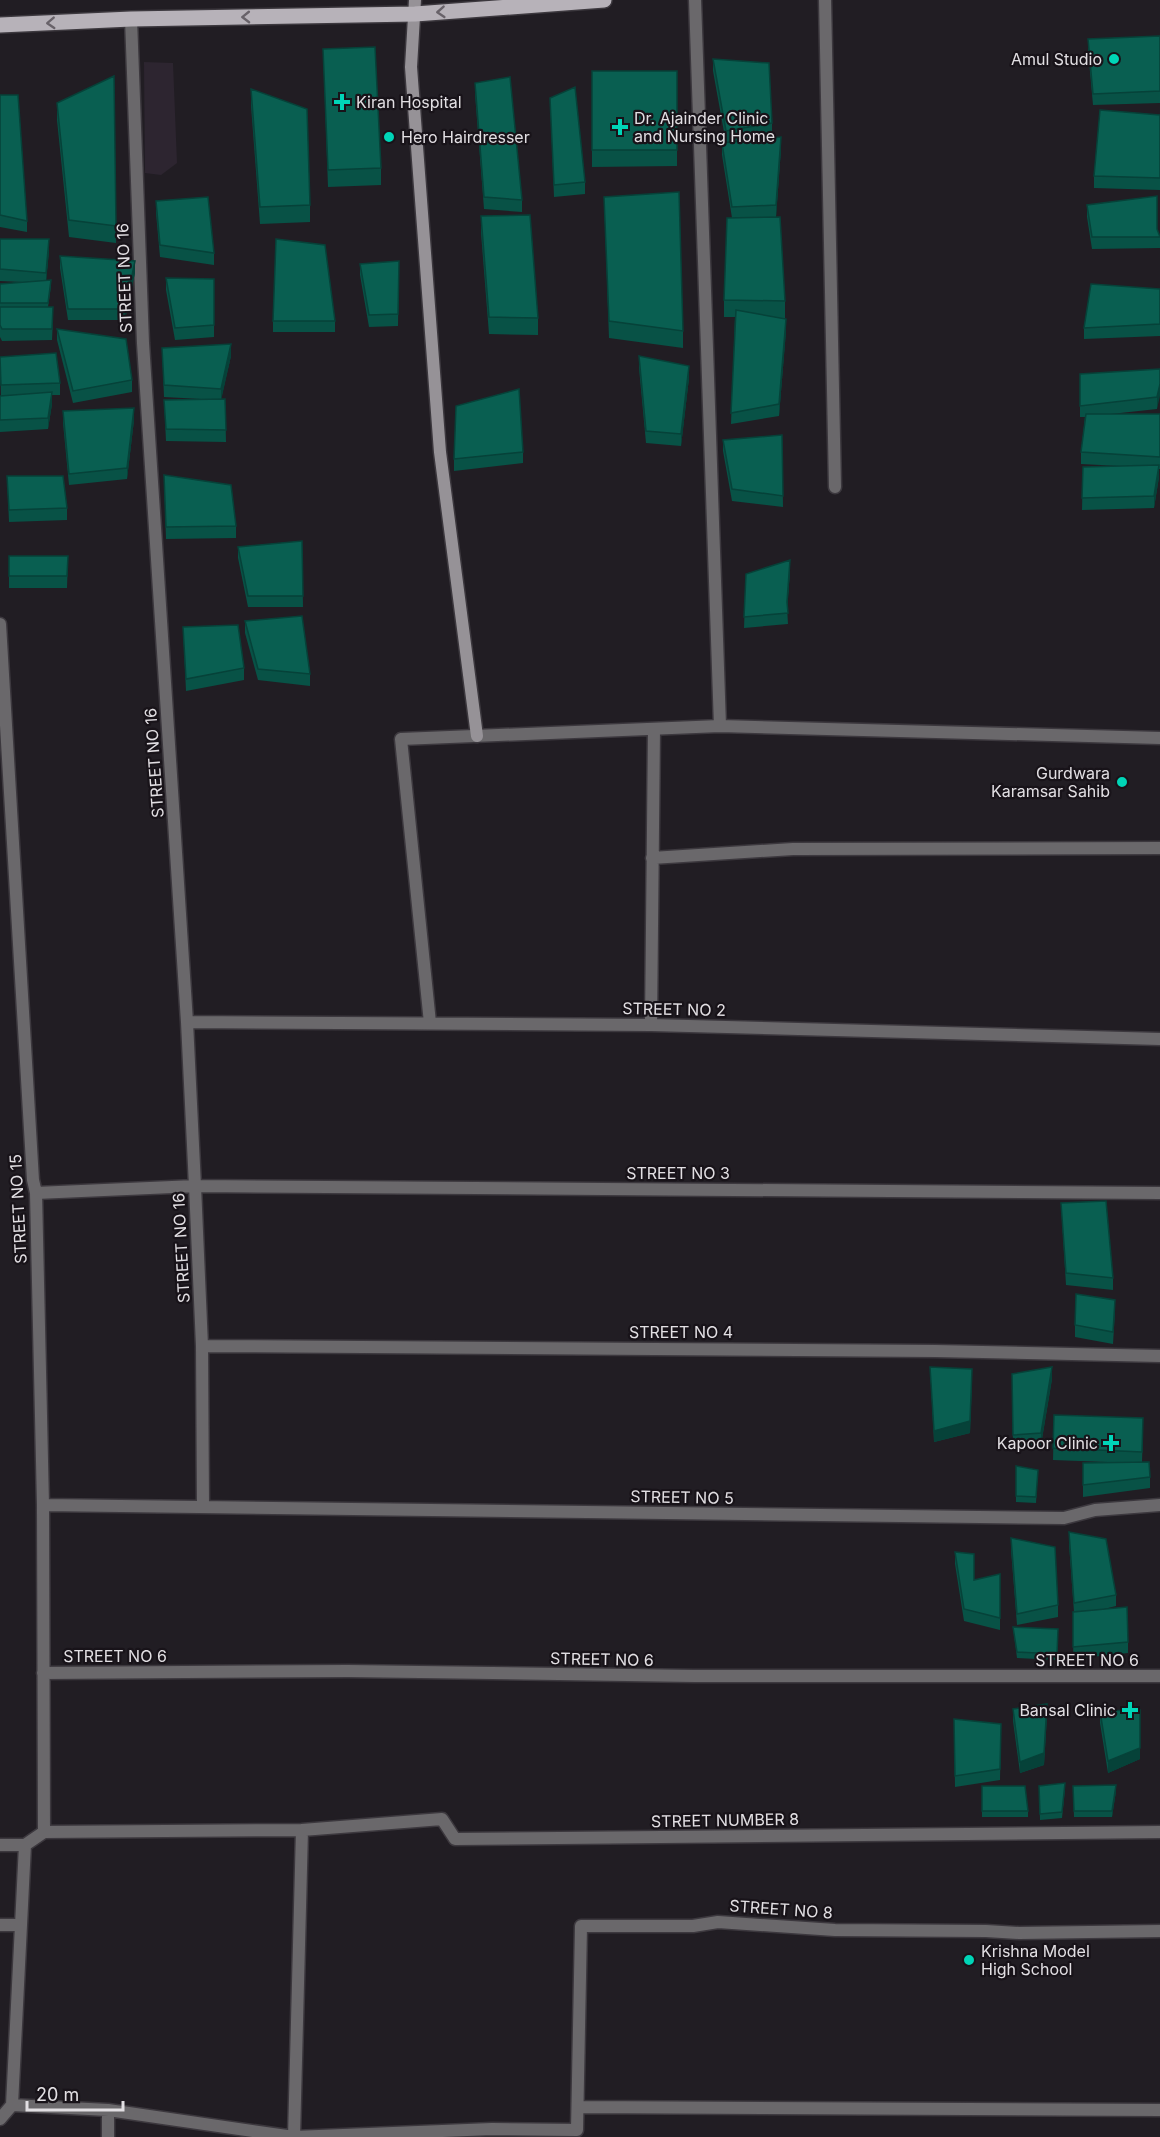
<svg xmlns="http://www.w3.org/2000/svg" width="1160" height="2137" font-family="Inter,sans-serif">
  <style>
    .built { fill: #2d2530 }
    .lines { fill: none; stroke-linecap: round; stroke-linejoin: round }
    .street-casing { stroke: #3c383e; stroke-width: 15 }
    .secondary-casing { stroke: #3c383e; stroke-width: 15 }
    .primary-casing { stroke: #3c383e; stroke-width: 18 }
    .street { stroke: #6a686b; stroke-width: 12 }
    .secondary { stroke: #969297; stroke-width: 12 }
    .primary { stroke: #b7b2b9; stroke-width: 15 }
    .wall { fill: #085246 }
    .shaded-wall { fill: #064239 }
    .building { fill: #095f51; stroke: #064239; stroke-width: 1.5 }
    .oneway { stroke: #686269 }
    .poi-dot { fill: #00d5b7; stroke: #181319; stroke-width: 2 }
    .labels { text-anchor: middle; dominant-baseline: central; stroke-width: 4.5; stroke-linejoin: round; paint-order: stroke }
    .poi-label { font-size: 16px; fill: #e2dfe3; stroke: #181319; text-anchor: end }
    .street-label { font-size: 16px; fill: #e2dfe3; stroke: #181319 }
  </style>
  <rect width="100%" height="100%" fill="#211d23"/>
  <path class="built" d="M144 62 173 63 177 163 161 175 145 173Z"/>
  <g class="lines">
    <g class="street-casing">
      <path id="street" d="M695 0 720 726
        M825 0 835 487
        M131 19 143 343 187 1022 195 1186 202 1346 203 1506
        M0 624 33 1180 36 1193 43 1505 44 1832 302 1830 294 2137
        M652 858 793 849 1160 848
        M187 1022 651 1025 1160 1039
        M430 1023 401 739 720 726 1160 738
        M651 1025 654 729
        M36 1193 195 1186 1160 1193
        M202 1346 935 1351 1160 1356
        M43 1505 1064 1518 1095 1510 1160 1505
        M43 1673 348 1671 694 1676H1160
        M302 1830 442 1819 455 1839 1160 1832
        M0 1845H25
        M0 1925H21
        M12 2105 108 2110 294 2137 492 2129 577 2130 581 1926H693L718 1922 835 1930 986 1931 1019 1933 1160 1931
        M578 2107 1160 2110
        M0 2119 12 2105 25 1845 44 1832
        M108 2137V2110"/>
    </g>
    <g class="secondary-casing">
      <path id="secondary" d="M415 0 411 67 440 452 477 736"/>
    </g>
    <g class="primary-casing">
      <path id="primary" d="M0 25 131 19 415 14 604 0"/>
    </g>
    <use href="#street" class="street"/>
    <use href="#secondary" class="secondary"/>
    <use href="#primary" class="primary"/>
  </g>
  <path class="wall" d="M1160 36V103L1093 105 1088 50V39Z
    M323 49 381 168V185L328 187Z
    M713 59 772 123V134L726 143 713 71Z
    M592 71H677V166L592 167Z
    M114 76 116 243 69 237 57 120V103Z
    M475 83 522 200V212L484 209 475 94Z
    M251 89 310 205V222L260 224 251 106Z
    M0 95 27 221V232L0 227Z
    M550 98 585 182V194L554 197Z
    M1160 115V190L1094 188V176Z
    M722 143 781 149 776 217 760 218 785 301V318H778L786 331 779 416 731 424 735 317H724V300L732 218 722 155Z
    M604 197 683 331V348L609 338Z
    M156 201 214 253V265L160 257 156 213Z
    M1087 205 1160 235V248L1092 249 1087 217Z
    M481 216 538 318V335L489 334 481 233Z
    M0 239 49 251 46 281 51 286 48 307 53 319 52 340 2 341 0 337V284L22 282 0 281Z
    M60 256 135 273 125 320H68L60 268Z
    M399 261 398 326 369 327 360 275V264Z
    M166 278 214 279V337L175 340 166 290Z
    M1160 289V336L1084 339V328Z
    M273 321H335V332H273Z
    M57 329 132 380V392L73 403 57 340Z
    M162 348 231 356 221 399H225L226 442 166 441 164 400 201 399 164 397Z
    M639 356 689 378 681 446 646 443 639 368Z
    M0 357 60 383V395H52V404L48 429 0 432V396H1Z
    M1160 369 1157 409 1111 414H1160V469H1159V477L1154 508 1082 510 1083 467 1120 466 1081 464V452L1085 417H1080V374Z
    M63 411 134 420 127 479 69 485 63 423Z
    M782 435 783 507 732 501 723 451V440Z
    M523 452V463L454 471V459Z
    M164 475 236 526V538L166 539Z
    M7 476 67 508V520L9 522Z
    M302 541 303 607H248L238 558V547Z
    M9 556H68L67 588H9Z
    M790 572 787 607 788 624 744 628 746 574Z
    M245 621 310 674V686L258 680 245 633Z
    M183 627 244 668V680L186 691Z
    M1061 1203 1113 1278V1290L1066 1285Z
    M1115 1311 1113 1344 1075 1337V1325Z
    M930 1367 972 1381 970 1433 934 1442Z
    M1012 1374 1052 1379 1041 1445 1013 1447Z
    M1054 1415 1143 1430 1142 1462 1150 1477V1488L1083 1497V1463L1107 1462 1053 1460Z
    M1016 1466 1038 1470 1036 1503 1016 1502Z
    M1069 1532 1116 1595V1606L1100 1610 1128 1642V1653L1073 1659 1074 1612 1069 1544Z
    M1011 1538 1058 1605V1617L1017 1625 1011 1550Z
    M955 1552 974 1580 1000 1574V1630L964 1621 955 1564Z
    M1013 1627 1058 1629 1057 1660 1017 1658Z
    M1013 1709 1047 1716 1044 1765 1020 1773 1013 1721Z
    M1100 1711 1140 1759 1108 1773 1100 1723Z
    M954 1719 1001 1724 1000 1780 955 1787Z
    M982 1786 1028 1811V1817H982Z
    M1039 1786 1065 1789 1062 1818 1040 1820Z
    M1073 1786 1116 1791 1112 1817H1074Z"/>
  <path class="shaded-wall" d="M781 137V149L776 217V205Z
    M49 239V251L46 284V273Z
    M135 261V273L125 320V309Z
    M786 319V331L779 416V404Z
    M231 344V356L221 401V389Z
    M689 366V378L681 446V434Z
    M1160 384V396L1157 409V397Z
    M52 392V404L48 429V418Z
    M134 408V420L127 479V468Z
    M1159 465V477L1154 508V496Z
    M790 560V572L787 614V602Z
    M1052 1367V1379L1041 1445V1433Z
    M972 1369 970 1433 934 1442V1431Z
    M1047 1704 1044 1765 1020 1773V1762Z
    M1140 1710V1759L1108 1773V1761Z
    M1116 1785V1791L1112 1817V1811Z"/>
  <path class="building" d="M1160 36V91L1093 94 1088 39Z
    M375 47 381 168 328 170 323 49Z
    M713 59 769 63 772 123 726 131Z
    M592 71H677V150H592Z
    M114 76 116 226 69 220 57 103Z
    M510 77 522 200 484 197 475 83Z
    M575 87 585 182 554 185 550 98Z
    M251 89 307 109 310 205 260 207Z
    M0 95H18L27 221 0 215Z
    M1100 110 1160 115V178L1094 176Z
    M781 137 776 205 732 207 722 143Z
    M679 192 683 331 609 321 604 197Z
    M1157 196V229L1160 237H1092L1087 205Z
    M208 197 214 253 160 245 156 201Z
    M530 215 538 318 489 317 481 216Z
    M780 217 785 301 724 300 727 218Z
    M0 239H49L46 273 0 269Z
    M276 239 325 245 335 321H273Z
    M60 256 135 261 125 309H68Z
    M399 261 398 314 369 315 360 264Z
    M166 278 214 279V325L175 328Z
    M51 280 48 303H0V284Z
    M1091 284 1160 289V324L1084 328Z
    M0 307H53L52 329H2L0 325Z
    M736 310 786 319 779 404 731 413Z
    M57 329 126 339 132 380 73 391Z
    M231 344 221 389 164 385 162 348Z
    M56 353 60 383 1 385 0 357Z
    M639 356 689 366 681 434 646 431Z
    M1160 369V384L1157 397 1080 406V374Z
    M519 389 523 452 454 459 456 406Z
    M52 392 48 418 0 420V396Z
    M225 399 226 430 166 429 164 400Z
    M134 408 127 468 69 474 63 411Z
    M1086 414H1160V457L1081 452Z
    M782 435 783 496 732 489 723 440Z
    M1159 465 1154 496 1082 498 1083 467Z
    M164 475 231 485 236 526 166 527Z
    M7 476H63L67 508 9 510Z
    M302 541 303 596H248L238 547Z
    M9 556H68L67 576H9Z
    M790 560 787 602 788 613 744 617 746 574Z
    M302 616 310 674 258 669 245 621Z
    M238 625 244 668 186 679 183 627Z
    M1106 1201 1113 1278 1066 1273 1061 1203Z
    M1076 1294 1115 1300 1113 1332 1075 1325Z
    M930 1367 972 1369 970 1421 934 1431Z
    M1052 1367 1041 1433 1013 1435 1012 1374Z
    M1054 1415 1143 1418 1142 1452 1053 1448Z
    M1149 1462 1150 1477 1083 1485V1463Z
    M1016 1466 1038 1470 1036 1497 1016 1496Z
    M1069 1532 1106 1539 1116 1595 1074 1603Z
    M1011 1538 1055 1547 1058 1605 1017 1614Z
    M955 1552 974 1554V1580L1000 1574V1618L964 1609Z
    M1127 1607 1128 1642 1073 1647V1612Z
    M1013 1627 1058 1629 1057 1654 1017 1652Z
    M1047 1704 1044 1753 1020 1762 1013 1709Z
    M1140 1710V1748L1108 1761 1100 1711Z
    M954 1719 1001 1724 1000 1769 955 1776Z
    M1065 1783 1062 1812 1040 1814 1039 1786Z
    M1116 1785 1112 1811H1074L1073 1786Z
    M982 1786H1025L1028 1811H982Z"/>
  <defs><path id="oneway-chevron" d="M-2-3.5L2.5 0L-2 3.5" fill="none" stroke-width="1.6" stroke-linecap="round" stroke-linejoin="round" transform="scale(1.5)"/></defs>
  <g class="oneway">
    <use href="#oneway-chevron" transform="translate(441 12) rotate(176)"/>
    <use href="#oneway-chevron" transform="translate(246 17) rotate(179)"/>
    <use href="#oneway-chevron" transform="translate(51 23) rotate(177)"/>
  </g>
  <g class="poi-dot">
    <circle cx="1114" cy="59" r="6"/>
    <path d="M339 93h6v6h6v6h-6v6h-6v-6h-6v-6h6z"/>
    <path d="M617 118h6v6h6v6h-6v6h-6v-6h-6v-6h6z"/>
    <circle cx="389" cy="137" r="6"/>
    <circle cx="1122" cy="782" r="6"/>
    <path d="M1108 1434h6v6h6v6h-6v6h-6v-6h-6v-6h6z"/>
    <path d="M1127 1701h6v6h6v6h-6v6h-6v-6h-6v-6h6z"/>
    <circle cx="969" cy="1960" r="6"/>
  </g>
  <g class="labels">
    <g class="poi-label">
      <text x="1102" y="59">Amul Studio</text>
      <text x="356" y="102" text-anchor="start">Kiran Hospital</text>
      <text x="634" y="118" text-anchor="start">Dr. Ajainder Clinic<tspan x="634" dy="18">and Nursing Home</tspan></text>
      <text x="401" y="137" text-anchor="start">Hero Hairdresser</text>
      <text x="1110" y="773">Gurdwara<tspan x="1110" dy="18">Karamsar Sahib</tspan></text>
      <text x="1098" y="1443">Kapoor Clinic</text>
      <text x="1116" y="1710">Bansal Clinic</text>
      <text x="981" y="1951" text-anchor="start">Krishna Model<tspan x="981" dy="18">High School</tspan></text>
    </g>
    <g class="street-label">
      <text transform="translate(124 278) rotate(-92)">STREET NO 16</text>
      <text transform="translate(154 763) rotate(-94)">STREET NO 16</text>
      <text transform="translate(674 1009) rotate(1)">STREET NO 2</text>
      <text x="678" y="1173">STREET NO 3</text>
      <text transform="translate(18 1209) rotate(-93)">STREET NO 15</text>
      <text transform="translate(181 1248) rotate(-93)">STREET NO 16</text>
      <text x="681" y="1332">STREET NO 4</text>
      <text transform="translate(682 1497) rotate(1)">STREET NO 5</text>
      <text x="115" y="1656">STREET NO 6</text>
      <text transform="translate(602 1659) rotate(1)">STREET NO 6</text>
      <text x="1087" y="1660">STREET NO 6</text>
      <text transform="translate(725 1820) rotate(-1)">STREET NUMBER 8</text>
      <text transform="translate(781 1909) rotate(4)">STREET NO 8</text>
    </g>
  </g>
  <path d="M27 2101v9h96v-9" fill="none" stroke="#e2dfe3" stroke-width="3"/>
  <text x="36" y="2101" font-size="18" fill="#e2dfe3" stroke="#181319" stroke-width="4.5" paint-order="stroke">20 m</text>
</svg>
